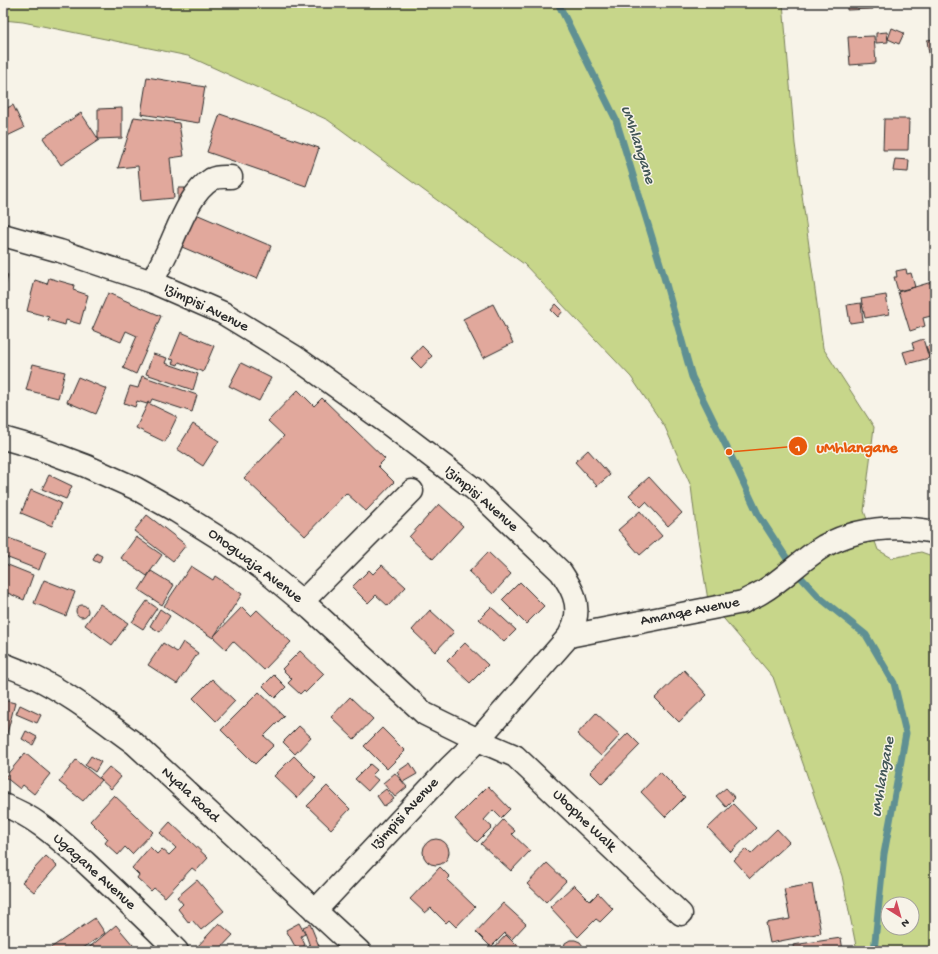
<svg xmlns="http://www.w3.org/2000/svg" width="938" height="954" font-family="'Gochi Hand',sans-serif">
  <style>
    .green { fill: #c7d68a; stroke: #79805a; fill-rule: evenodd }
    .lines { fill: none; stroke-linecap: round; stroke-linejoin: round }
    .stream { stroke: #5f9093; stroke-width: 7 }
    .building { fill: #e1a89c; stroke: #2b2b2b }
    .minor-casing { stroke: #2b2b2b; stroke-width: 25 }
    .minor { stroke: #f7f3e8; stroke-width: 22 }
    .labels { text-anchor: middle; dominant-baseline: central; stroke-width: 3; stroke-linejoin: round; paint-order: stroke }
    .street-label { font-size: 15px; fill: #2b2b2b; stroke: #f7f3e8 }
    .water-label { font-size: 16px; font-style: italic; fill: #415556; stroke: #f7f3e8 }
    .leader { fill: none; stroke: #e8590c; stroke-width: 1.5 }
    .callout-dot { fill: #e8590c; stroke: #f7f3e8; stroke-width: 1.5 }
    .mark-label { font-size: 12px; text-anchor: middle; font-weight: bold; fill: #fff }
    .callout-label { font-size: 16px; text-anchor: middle; font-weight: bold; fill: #e8590c; stroke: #f7f3e8; stroke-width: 3; stroke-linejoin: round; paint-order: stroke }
  </style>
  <rect width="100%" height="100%" fill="#f7f3e8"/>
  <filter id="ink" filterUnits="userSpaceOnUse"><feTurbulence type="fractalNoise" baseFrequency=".025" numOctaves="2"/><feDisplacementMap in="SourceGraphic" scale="8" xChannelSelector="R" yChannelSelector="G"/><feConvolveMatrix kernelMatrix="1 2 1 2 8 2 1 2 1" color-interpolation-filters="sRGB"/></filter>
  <g filter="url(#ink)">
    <path class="green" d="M3 3H783L795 144 823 348 874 427 864 511 878 550 892 558 921 552 935 557V951H857L842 876 773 677 708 600 696 527 691 486 665 427 631 377 524 264 328 120 188 56 23 22 3 20ZM888 904H912V928H888Z"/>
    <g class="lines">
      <path class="stream" d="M558 3 616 120 662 270 692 377 729 452 759 516 795 571 819 597 866 635 894 683 906 733 884 854 874 951"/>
    </g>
    <path class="building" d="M847 3H873V9L847 10Z
      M892 28 904 33 899 44 888 39Z
      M887 32 888 42 876 43V33Z
      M874 36 876 63 850 65 848 37Z
      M935 39V67L931 68 927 40Z
      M147 77 205 87 199 123 141 114Z
      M13 105 24 128 3 138V110Z
      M122 108V138L98 139V109Z
      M81 113 99 140 61 165 43 138Z
      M220 114 319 148 306 186 207 152Z
      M134 117 179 123 184 156 170 158 174 198 141 201 138 166 118 168Z
      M884 119H909L908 150H883Z
      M895 159 909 160 908 172 893 171Z
      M178 188H185V203H178Z
      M196 214 271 246 257 279 182 247Z
      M906 269 907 274 911 273 915 287 898 291 894 277H897L896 271Z
      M3 274 8 275 3 295Z
      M49 278 74 285 73 290 88 295 80 324 66 320 65 325 48 320 49 317 27 311 35 280 47 284Z
      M935 281V315L923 318 925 326 910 331 898 292Z
      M108 293 161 316 136 374 123 368 137 336 126 331 121 342 92 330Z
      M886 295 889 314 865 318 861 299Z
      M861 303 863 321 850 323 847 305Z
      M493 304 513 343 483 358 463 319Z
      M556 304 563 311 558 317 551 310Z
      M181 332 214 346 203 372 179 362 178 365 172 363 174 360 170 359Z
      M923 339 929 358 907 364 903 352 914 349 912 343Z
      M935 344V366H933L926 347Z
      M422 346 432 356 421 368 411 358Z
      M153 354 167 358 165 363 198 374 193 390 146 374Z
      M241 363 271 378 259 401 229 386Z
      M33 364 65 372 58 398 26 390Z
      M142 376 197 395 192 412 152 399 150 403 148 402 147 404 137 401 135 407 124 403 130 386 138 388Z
      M78 377 107 389 96 414 67 402Z
      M298 390 314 406 322 398 385 459 378 466 394 482 366 511 346 493 305 536 244 478 284 436 268 421Z
      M148 403 177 417 165 442 136 428Z
      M193 424 219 441 203 466 177 449Z
      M588 450 610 475 597 486 575 462Z
      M49 475 72 486 66 499 42 489Z
      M649 477 682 513 668 526 646 502 641 507 629 495Z
      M31 490 61 503 52 526 21 513Z
      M439 504 463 526 433 559 409 537Z
      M640 511 662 536 640 555 618 530Z
      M147 515 186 545 173 561 134 531Z
      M3 536 46 552 39 570 3 556Z
      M136 537 162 555 147 576 121 558Z
      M488 552 511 574 493 594 469 572Z
      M96 553 102 556 99 563 93 560Z
      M3 563 33 575 24 600 3 591Z
      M382 565 406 587 388 606 376 595 368 603 352 587 369 570 373 574Z
      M191 566 213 580 215 576 242 594 213 638 164 606Z
      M151 571 174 585 162 605 139 590Z
      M44 580 75 592 66 616 34 603Z
      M520 582 544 606 526 624 502 600Z
      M147 601 157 608 143 629 132 622Z
      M100 604 128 623 112 645 85 625Z
      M76 611a6 6 0 1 1 12 0a6 6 0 1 1-12 0Z
      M242 607 251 616 257 610 291 642 264 670 233 641 226 649 213 637Z
      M491 607 516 630 504 642 479 619Z
      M160 609 170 616 160 632 150 626Z
      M430 610 454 632 435 652 412 630Z
      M183 642 198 653 177 684 148 665 163 643 177 652Z
      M465 643 488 665 470 683 447 661Z
      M300 651 324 674 306 692 304 690 300 694 288 683 292 679 282 669Z
      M684 670 707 695 679 722 655 698Z
      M274 675 286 687 275 698 263 686Z
      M212 679 235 701 216 721 193 698Z
      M259 692 284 716 264 736 274 745 255 764 221 730Z
      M350 697 373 719 354 739 331 717Z
      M3 700 15 703 3 749Z
      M20 705 41 715 37 723 16 714Z
      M596 713 620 735 601 756 577 734Z
      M299 726 311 737 295 754 283 742Z
      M382 728 405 751 387 769 364 746Z
      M26 731 37 737 33 745 22 739Z
      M628 733 640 745 602 784 590 772Z
      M25 753 50 774 34 794 23 785 20 789 5 777Z
      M91 756 101 762 95 772 85 765Z
      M294 756 316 778 297 798 274 776Z
      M76 760 101 780 83 801 59 782Z
      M410 763 417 774 403 782 397 772Z
      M370 764 377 770 372 775 378 780 368 791 355 779Z
      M109 767 121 777 111 789 99 778Z
      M660 772 685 797 665 817 641 792Z
      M395 773 407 787 395 797 383 783Z
      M327 786 350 809 331 829 307 806Z
      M488 786 510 809 501 818 493 810 484 820 492 827 477 842 455 819Z
      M726 788 735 798 726 807 716 796Z
      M386 789 394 799 384 806 377 796Z
      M114 795 153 832 132 854 125 847 118 855 105 843 108 839 90 821Z
      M733 804 756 828 731 852 708 828Z
      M503 820 515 831 512 834 530 851 511 871 481 844Z
      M170 822 208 858 196 871 192 868 165 897 154 888 151 891 137 878 139 875 132 868 150 847 157 854 162 849 169 855 176 848 160 833Z
      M777 829 789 842 750 878 734 860 746 849 751 854Z
      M423 852a13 13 0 1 1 26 0a13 13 0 1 1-26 0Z
      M46 856 57 866 34 892 22 882Z
      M547 863 566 881 546 902 527 884Z
      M440 867 450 877 447 880 475 907 456 927 449 920 446 923 431 908 425 913 410 899Z
      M197 880 224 911 201 930 192 920 189 923 178 909 183 904 177 897Z
      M812 884 821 933 770 943 766 923 790 919 784 889Z
      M574 885 590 901 598 893 613 909 600 922 596 919 578 937 550 907Z
      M503 903 526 924 512 939 505 933 491 947 476 932Z
      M95 918 105 933 79 951H46Z
      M219 923 233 935 218 951H201L197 947Z
      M299 923 305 934 301 936 305 945 297 950 286 930Z
      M310 924 319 946 311 949 303 927Z
      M116 925 138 951H85Z
      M506 935 515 944 516 943 524 951H491Z
      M841 938 843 951H794L793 945Z
      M570 940H575L580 942 583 946 584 951H563L565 943Z"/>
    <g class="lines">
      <g class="minor-casing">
        <path id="minor" d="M3 235 60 251 152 282 223 313 295 357 390 425 474 489 561 572C571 587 580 602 575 621 574 626 571 631 569 636L478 740 449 768 315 911
          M152 282C157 272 162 262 167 252 178 229 189 193 212 179 218 176 224 177 231 177
          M3 438 38 448 86 466 135 488 176 511 227 543 263 569 311 609 425 714 478 740 515 756 681 914
          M302 602 412 491
          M569 636 743 602C749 598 756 596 762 592 784 579 802 559 824 546 858 527 898 525 935 532
          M3 664C13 668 24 672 34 677 70 694 102 720 134 743L359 951
          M3 805C35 816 60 840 85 862 116 891 147 920 177 951"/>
      </g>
      <use href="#minor" class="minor"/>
    </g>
  </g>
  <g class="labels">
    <g class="street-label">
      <text transform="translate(206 308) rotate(26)">Izimpisi Avenue</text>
      <text transform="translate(481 499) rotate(41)">Izimpisi Avenue</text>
      <text transform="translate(255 566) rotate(37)">Onogwaja Avenue</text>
      <text transform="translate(690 612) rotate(-11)">Amanqe Avenue</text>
      <text transform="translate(190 795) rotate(43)">Nyala Road</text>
      <text transform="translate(405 814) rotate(-47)">Izimpisi Avenue</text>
      <text transform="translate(584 821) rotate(44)">Ubophe Walk</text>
      <text transform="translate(94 872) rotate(42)">Ugagane Avenue</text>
    </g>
    <g class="water-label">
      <text transform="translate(637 145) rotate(72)">uMhlangane</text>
      <text transform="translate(884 777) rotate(-80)">uMhlangane</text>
    </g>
  </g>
  <path class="leader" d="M729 452L798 446"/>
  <g class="callout-dot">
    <circle cx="729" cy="452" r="4"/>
    <circle cx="798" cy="446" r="10"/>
  </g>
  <g class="mark-label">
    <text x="798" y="451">1</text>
  </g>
  <g class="callout-label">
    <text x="857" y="452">uMhlangane</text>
  </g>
  <rect width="938" height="954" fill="none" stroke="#f7f3e8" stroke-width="16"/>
  <rect x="8" y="8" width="922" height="938" fill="none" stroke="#2b2b2b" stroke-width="1.5" filter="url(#ink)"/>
  <g transform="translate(900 916) rotate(143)"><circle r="19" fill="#f7f3e8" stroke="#a5a39c"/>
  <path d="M0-3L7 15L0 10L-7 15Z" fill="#d1495b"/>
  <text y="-6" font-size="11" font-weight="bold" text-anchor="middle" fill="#2b2b2b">N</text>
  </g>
</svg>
